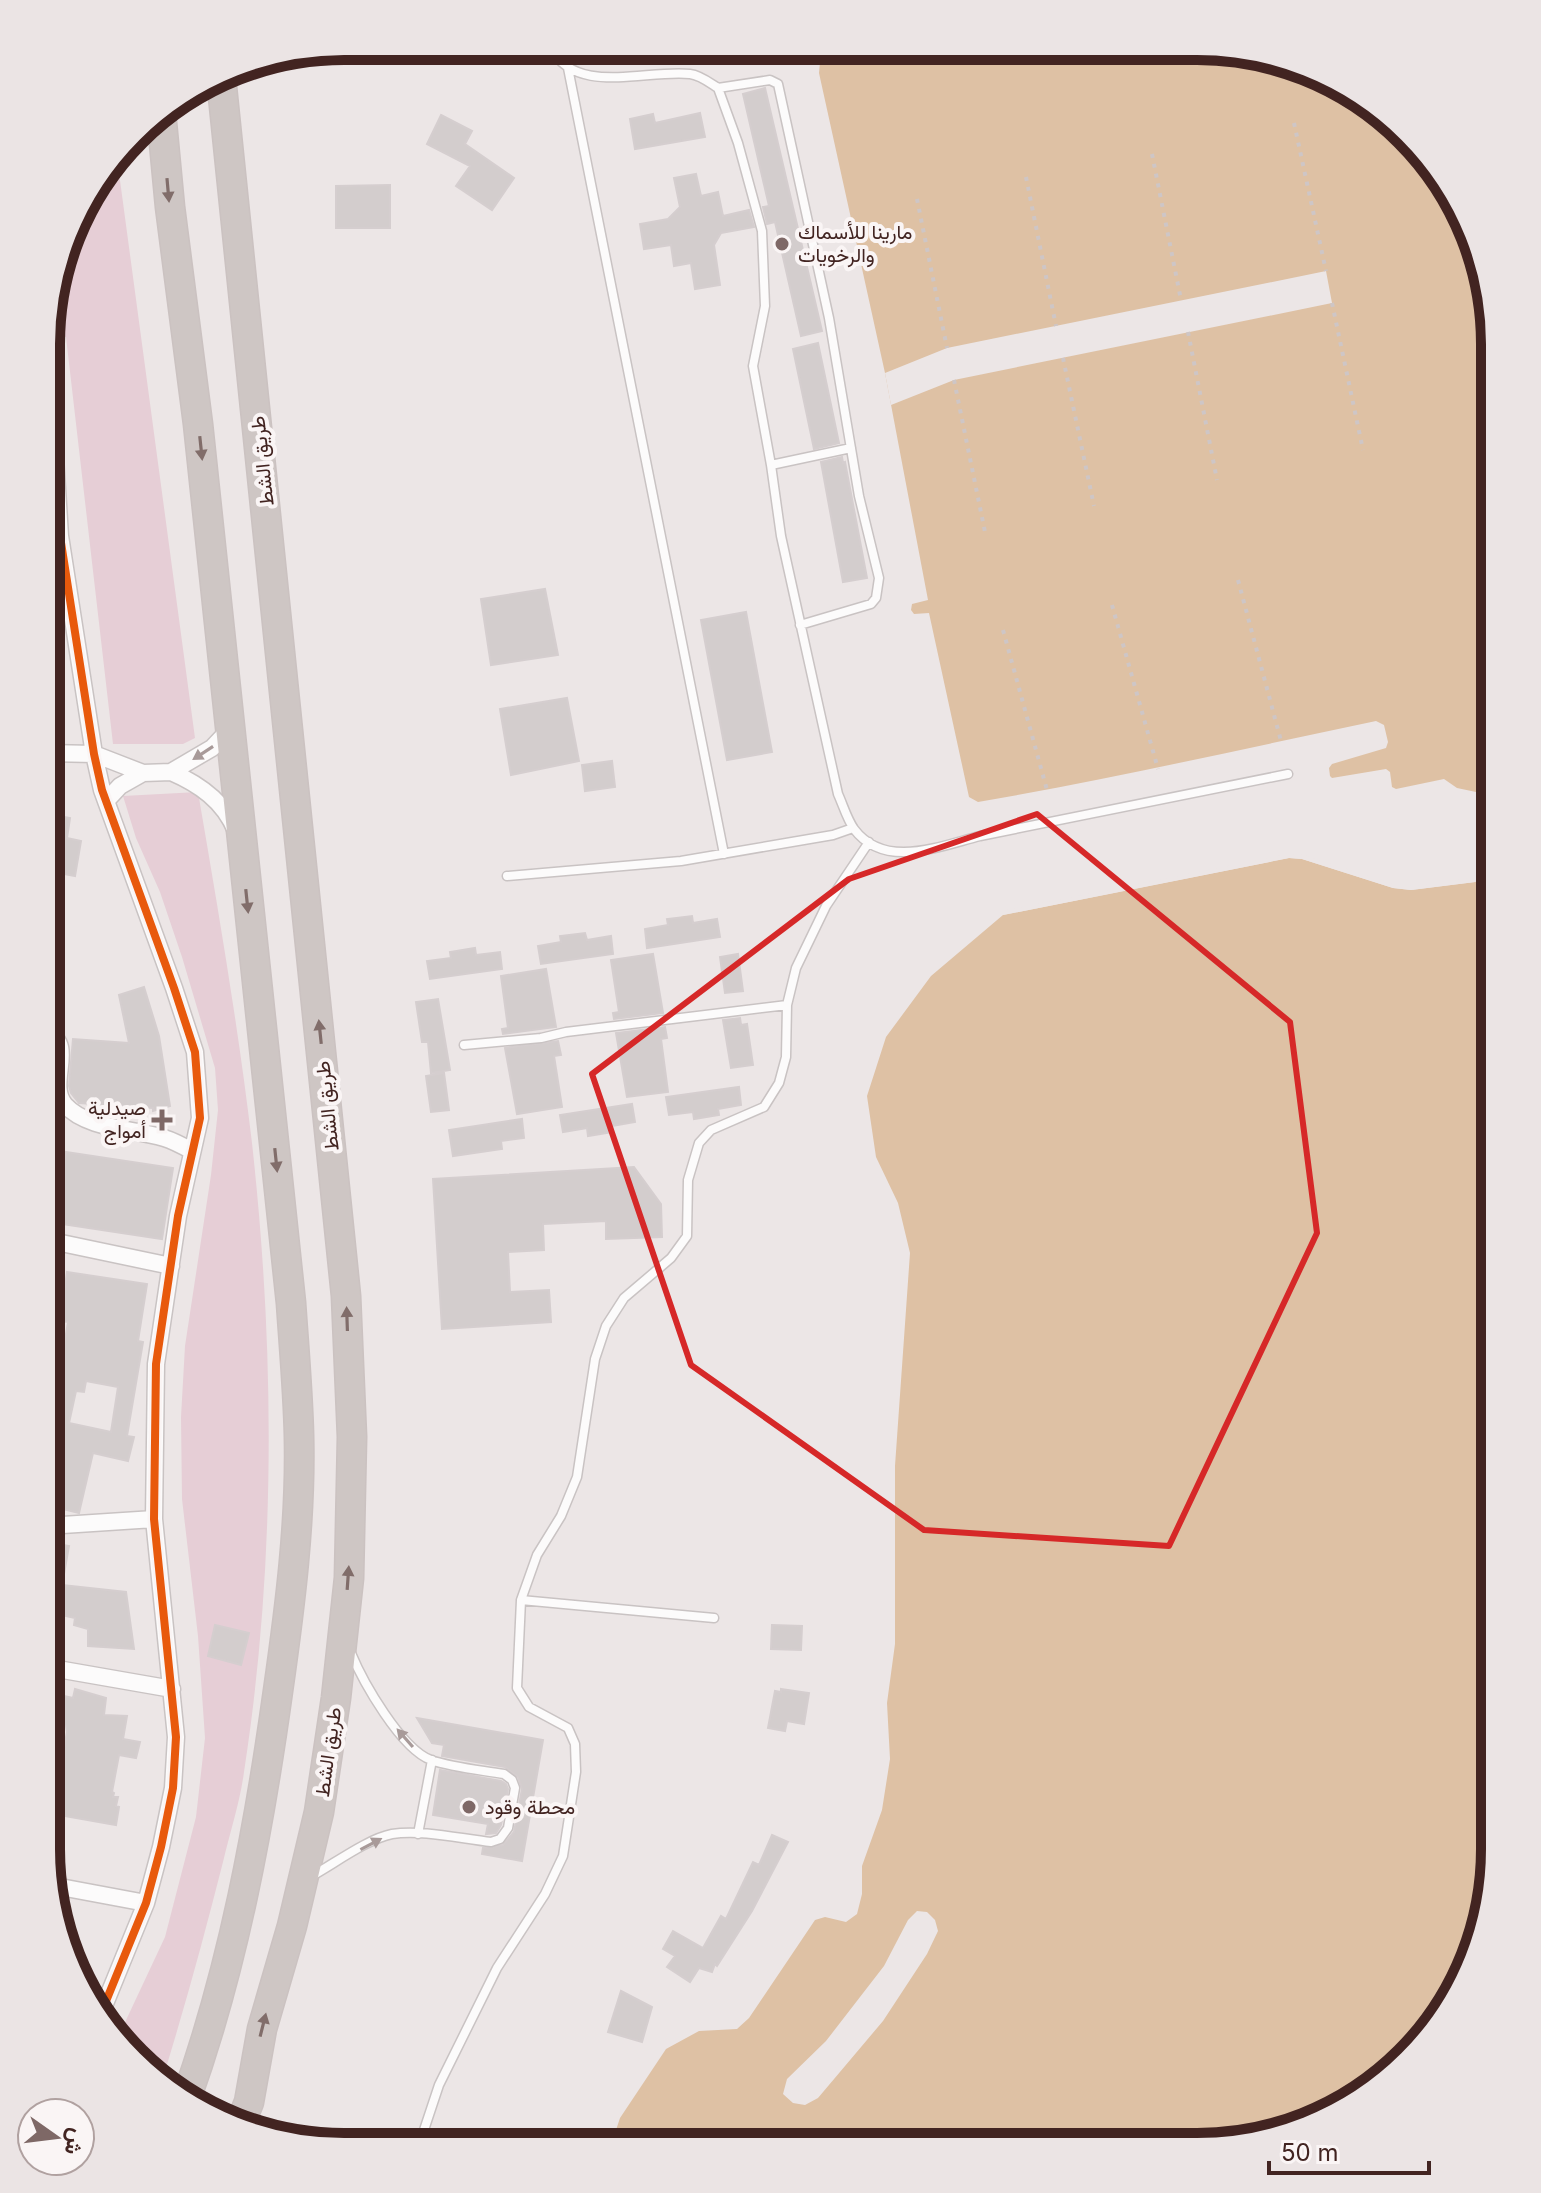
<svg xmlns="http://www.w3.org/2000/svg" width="1541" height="2193" font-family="Inter,Vazirmatn,sans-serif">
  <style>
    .green { fill: #e6ced6 }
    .water { fill: #dec1a4 }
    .pier { fill: #ece6e6 }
    .building { fill: #d3cdcd; stroke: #d5cecf; stroke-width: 2; fill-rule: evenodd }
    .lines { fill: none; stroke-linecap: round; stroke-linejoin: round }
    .service-casing { stroke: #c9c3c3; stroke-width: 11 }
    .minor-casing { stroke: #c9c3c3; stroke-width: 19 }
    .trunk-casing { stroke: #cbc2c1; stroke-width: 31 }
    .path { stroke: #cec6c6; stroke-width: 4; stroke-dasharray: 4 6; stroke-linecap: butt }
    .service { stroke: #fcfbfb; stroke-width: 8 }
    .minor { stroke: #fcfbfb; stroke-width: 16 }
    .trunk { stroke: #cec6c4; stroke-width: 28 }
    .cycleway-casing { stroke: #faf5f5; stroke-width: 13 }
    .cycleway { stroke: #e8590c; stroke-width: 8 }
    .oneway { fill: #816d6a }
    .oneway2 { fill: #a89a99 }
    .marked { fill: none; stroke: #d62828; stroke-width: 6; stroke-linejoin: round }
    .poi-dot { fill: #7e6866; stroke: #faf5f5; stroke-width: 3 }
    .labels { text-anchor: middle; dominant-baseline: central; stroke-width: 8; stroke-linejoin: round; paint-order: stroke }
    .poi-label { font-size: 20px; fill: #422421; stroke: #faf5f5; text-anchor: start }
    .street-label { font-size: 20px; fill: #422421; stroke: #faf5f5 }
    .rim { fill: none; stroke: #422421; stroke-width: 10 }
  </style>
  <rect width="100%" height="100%" fill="#ece6e6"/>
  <path class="green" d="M117 158 195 738 183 744H113L66 337H61L55 287 86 196Z
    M198 792C218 909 238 1025 252 1143 275 1351 276 1565 244 1772 240 1802 230 1832 223 1862 204 1937 184 2010 161 2084L120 2033 165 1937 196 1817 205 1738 198 1636 182 1499 181 1417 185 1346 211 1175 218 1110 215 1068 182 957 160 892 136 838 123 796Z"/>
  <path class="water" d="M885 48 1236 49 1310 69 1378 107 1464 213 1495 344V796L1457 788 1444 779 1396 789 1392 787 1390 772 1386 769 1332 778 1330 776 1329 768 1332 764 1386 748 1388 742 1384 725 1376 721C1243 749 1111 779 978 802L969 797 929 613 914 614 911 610 912 604 928 600 885 373 819 73 820 62 827 58Z
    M1289 858 1302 859 1393 888 1411 890 1475 882 1495 870 1494 1869 1479 1945 1444 2015 1393 2073 1328 2116 1197 2147 611 2145 620 2118 666 2049 699 2031 737 2029 749 2018 815 1920 825 1917 846 1922 857 1914 862 1894V1866L882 1810 890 1759 887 1703 895 1644V1466L910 1253 898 1203 876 1157 867 1096 886 1037 931 976 1003 915Z"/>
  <path class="pier" d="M1326 271 1332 303 954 380 891 405 885 373 947 348Z
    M1288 854 1304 855 1394 884 1411 886 1474 878 1494 866 1495 870 1475 882 1411 890 1393 888 1302 859 1289 858 1003 915 1002 911Z
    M917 1911 927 1912 935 1920 938 1931 927 1954 883 2021 818 2098 805 2105 793 2103 783 2094 787 2079 826 2041 884 1966 908 1920Z"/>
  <path class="building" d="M765 88 822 331 801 336 775 222 767 224 763 207 769 206 743 94Z
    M700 113 705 137 635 149 630 119 653 114 655 123Z
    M441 115 472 131 465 144 514 178 492 210 456 186 470 166 427 144Z
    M696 174 701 196 718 192 723 216 749 210 754 227 721 233 714 245 720 285 695 289 691 263 674 266 671 245 644 249 640 224 668 219 680 207 674 178Z
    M390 185V228H336V186Z
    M818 343 839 443 814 449 793 349Z
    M842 457 843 463 845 462 867 578 843 582 821 462Z
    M545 589 558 655 491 665 481 599Z
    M746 612 772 752 727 760 701 620Z
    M567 698 579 761 511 775 500 709Z
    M612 761 615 787 585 791 582 765Z
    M48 814 70 818 67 838 81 841 75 876 48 871Z
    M692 916 693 923 717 919 720 937 647 948 645 929 668 925 667 919Z
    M585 933 587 940 611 936 613 954 541 964 538 946 561 942 560 936Z
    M475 948 476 955 500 952 502 969 430 979 427 961 451 958 450 952Z
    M653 954 663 1013 614 1019 613 1013 619 1012 611 960Z
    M738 954 743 991 725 993 720 957Z
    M546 969 556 1027 503 1034 502 1029 508 1028 501 976Z
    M144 987 159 1036 170 1106 153 1111V1108L79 1103 71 1093 69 1086 73 1039 129 1043 119 995Z
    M438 999 450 1070 431 1073 428 1042H422L416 1002Z
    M740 1018 741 1025 747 1024 753 1065 731 1068 723 1020Z
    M665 1027 667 1038 661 1039 668 1092 627 1097 616 1033Z
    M558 1041 561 1055 554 1056 562 1107 517 1114 505 1048Z
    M444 1073 449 1110 431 1112 426 1076Z
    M739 1087 741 1105 718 1109 719 1115 694 1119 693 1112 669 1115 666 1097Z
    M632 1104 635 1122 612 1126 613 1132 588 1136 587 1128 563 1132 560 1115Z
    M522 1119 524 1138 501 1141 502 1149 453 1156 449 1130Z
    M66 1152 173 1168 162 1239 55 1223Z
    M634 1167 661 1204 662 1237 606 1239V1221L543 1224 544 1250 508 1252 510 1292 549 1290 551 1322 442 1329 433 1179Z
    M67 1272 147 1284 138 1341 143 1342 127 1436 134 1437 128 1461 93 1453 79 1513 47 1505V1418L52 1419 68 1322 60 1321ZM86 1381 118 1387 111 1432 69 1423 76 1391 84 1392Z
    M47 1542 69 1546 62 1585 126 1592 134 1649 88 1646V1629L74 1625 75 1618 57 1614 56 1622 46 1621Z
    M215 1625 249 1633 241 1665 208 1656Z
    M772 1625 802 1626 801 1650 771 1649Z
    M75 1689 106 1698 104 1715 127 1716 123 1739 140 1742 136 1758 119 1755 112 1792 114 1793 113 1797H118L116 1806 119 1807 116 1825 59 1815 61 1806 53 1804 67 1732 66 1726 46 1721V1692L73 1698Z
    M781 1689 809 1693 804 1724 787 1721 785 1731 768 1728 775 1691 781 1692Z
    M417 1718 543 1740 522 1861 482 1854 483 1848 503 1845 514 1832 522 1789 518 1777 505 1767 442 1756 444 1745 432 1743Z
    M440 1770 501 1781 506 1784 508 1789 501 1825 496 1833 486 1834 488 1824 433 1815Z
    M772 1835 788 1842 752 1911 717 1966 715 1964 712 1972 699 1968 690 1982 667 1967 675 1956 663 1949 673 1931 703 1948 721 1916 726 1919 753 1862 759 1865Z
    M621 1991 652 2007 642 2042 608 2032Z"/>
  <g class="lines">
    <g class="service-casing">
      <path id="service" d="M550 47C576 97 646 69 690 74 700 75 710 83 718 88L738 143 762 231 765 306 753 366 771 465 781 536 838 794C843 805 847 819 854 829 885 870 940 846 980 836L1288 774
        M568 68 724 854
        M718 88 770 80 778 84 829 318 859 496 879 578 876 598 871 604 800 625
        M771 465 851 448
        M507 876 681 861 833 835 853 828
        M464 1045 541 1038 566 1032 787 1005
        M521 1600 714 1618
        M418 1834 432 1760
        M310 1877C334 1864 367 1839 392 1834 421 1829 462 1839 491 1842L500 1839 508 1828 515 1788 512 1780 504 1774C481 1770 454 1768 431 1760 401 1749 363 1682 351 1653
        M419 2145 439 2085 497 1968 545 1894 563 1856 576 1772 575 1744 568 1728 529 1707 517 1688 521 1600 537 1555 561 1516 577 1477 595 1359 606 1326 624 1298 671 1258 687 1236 688 1180 699 1143 711 1130 764 1107 779 1083 786 1057 787 1005 796 968 826 906 869 842"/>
    </g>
    <g class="minor-casing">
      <path id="minor" d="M51 299 53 310 51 394 60 536 94 754 102 790 174 988 195 1052 200 1118 178 1216 156 1364 154 1519 176 1737 173 1788 161 1847 146 1903 102 2011
        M48 753 94 754 143 773 171 772 212 748 230 729
        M171 772C199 784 224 801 236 831
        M106 801 120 786 143 773
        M47 1033C77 1045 46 1084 65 1105 88 1130 133 1128 164 1138 174 1141 183 1146 192 1151
        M47 1240 171 1266
        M47 1526 154 1519
        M46 1667 172 1689
        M55 1886 146 1903"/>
    </g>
    <g class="trunk-casing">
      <path id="trunk" d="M221 77 346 1296 352 1437 349 1578 336 1698 319 1812 292 1926 262 2029 249 2102 239 2127
        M161 112 170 207 198 424 291 1303C294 1347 298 1392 299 1436 301 1521 290 1607 278 1691 259 1828 233 1968 186 2099"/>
    </g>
    <path class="path" d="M1294 123 1326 271
      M1152 154 1181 300
      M1026 177 1056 326
      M917 199 947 348
      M1332 303 1363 450
      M1188 332 1217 480
      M1063 358 1094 506
      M954 380 985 532
      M1238 580 1281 741
      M1112 605 1158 769
      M1003 630 1047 790"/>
    <use href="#service" class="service"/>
    <use href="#minor" class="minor"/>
    <use href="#trunk" class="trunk"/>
    <g class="cycleway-casing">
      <path id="cycleway" d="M51 299 53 310 51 394 60 536 94 754 102 790 174 988 195 1052 200 1118 178 1216 156 1364 154 1519 176 1737 173 1788 161 1847 146 1903 102 2011"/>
    </g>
    <use href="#cycleway" class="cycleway"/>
  </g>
  <defs><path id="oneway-solid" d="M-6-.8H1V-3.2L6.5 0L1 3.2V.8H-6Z" transform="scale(2)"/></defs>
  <g class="oneway">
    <use href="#oneway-solid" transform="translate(168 190) rotate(85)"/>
    <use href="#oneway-solid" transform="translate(201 448) rotate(84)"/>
    <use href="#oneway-solid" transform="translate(247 901) rotate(84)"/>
    <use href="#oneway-solid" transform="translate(320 1032) rotate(-96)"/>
    <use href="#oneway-solid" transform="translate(276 1160) rotate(84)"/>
    <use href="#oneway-solid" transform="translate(347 1319) rotate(-92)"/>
    <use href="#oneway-solid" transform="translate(348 1578) rotate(-86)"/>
    <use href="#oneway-solid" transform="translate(263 2025) rotate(-76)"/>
  </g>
  <g class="oneway2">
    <use href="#oneway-solid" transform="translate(203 753) rotate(147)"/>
    <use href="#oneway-solid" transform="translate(405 1738) rotate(-131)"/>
    <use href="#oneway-solid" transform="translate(371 1844) rotate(-28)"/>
  </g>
  <path class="marked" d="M1037 814 1290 1022 1317 1233 1169 1546 924 1530 691 1365 592 1074 849 879Z"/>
  <g class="poi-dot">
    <circle cx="782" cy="244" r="8"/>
    <path d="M158 1108h8v8h8v8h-8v8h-8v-8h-8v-8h8z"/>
    <circle cx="469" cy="1807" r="8"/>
  </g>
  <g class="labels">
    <g class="poi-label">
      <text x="798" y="232">مارينا للأسماك<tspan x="798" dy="23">والرخويات</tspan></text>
      <text x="146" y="1108" text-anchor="end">صيدلية<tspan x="146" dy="23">أمواج</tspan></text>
      <text x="485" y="1807">محطة وقود</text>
    </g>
    <g class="street-label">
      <text transform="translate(262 461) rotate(-96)">طريق الشط</text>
      <text transform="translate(327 1106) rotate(-96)">طريق الشط</text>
      <text transform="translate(328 1752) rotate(-82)">طريق الشط</text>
    </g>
  </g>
  <path d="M0 0H1541V2193H0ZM344 60H1197A284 284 0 0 1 1481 344V1849A284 284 0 0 1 1197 2133H344A284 284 0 0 1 60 1849V344A284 284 0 0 1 344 60Z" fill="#ebe4e4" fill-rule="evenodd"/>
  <path class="rim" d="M344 60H1197A284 284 0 0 1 1481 344V1849A284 284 0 0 1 1197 2133H344A284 284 0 0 1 60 1849V344A284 284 0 0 1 344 60Z"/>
  <g transform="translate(56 2137) rotate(104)"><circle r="38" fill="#faf5f5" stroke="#b0a1a0" stroke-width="2"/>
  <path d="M0-6L14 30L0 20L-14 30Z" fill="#7e6866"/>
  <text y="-12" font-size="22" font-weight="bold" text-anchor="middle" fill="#422421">ش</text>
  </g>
  <path d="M1269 2161v12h160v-12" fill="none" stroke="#422421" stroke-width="4"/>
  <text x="1281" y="2161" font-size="24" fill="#422421" stroke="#faf5f5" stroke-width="6" paint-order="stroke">50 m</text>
</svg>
